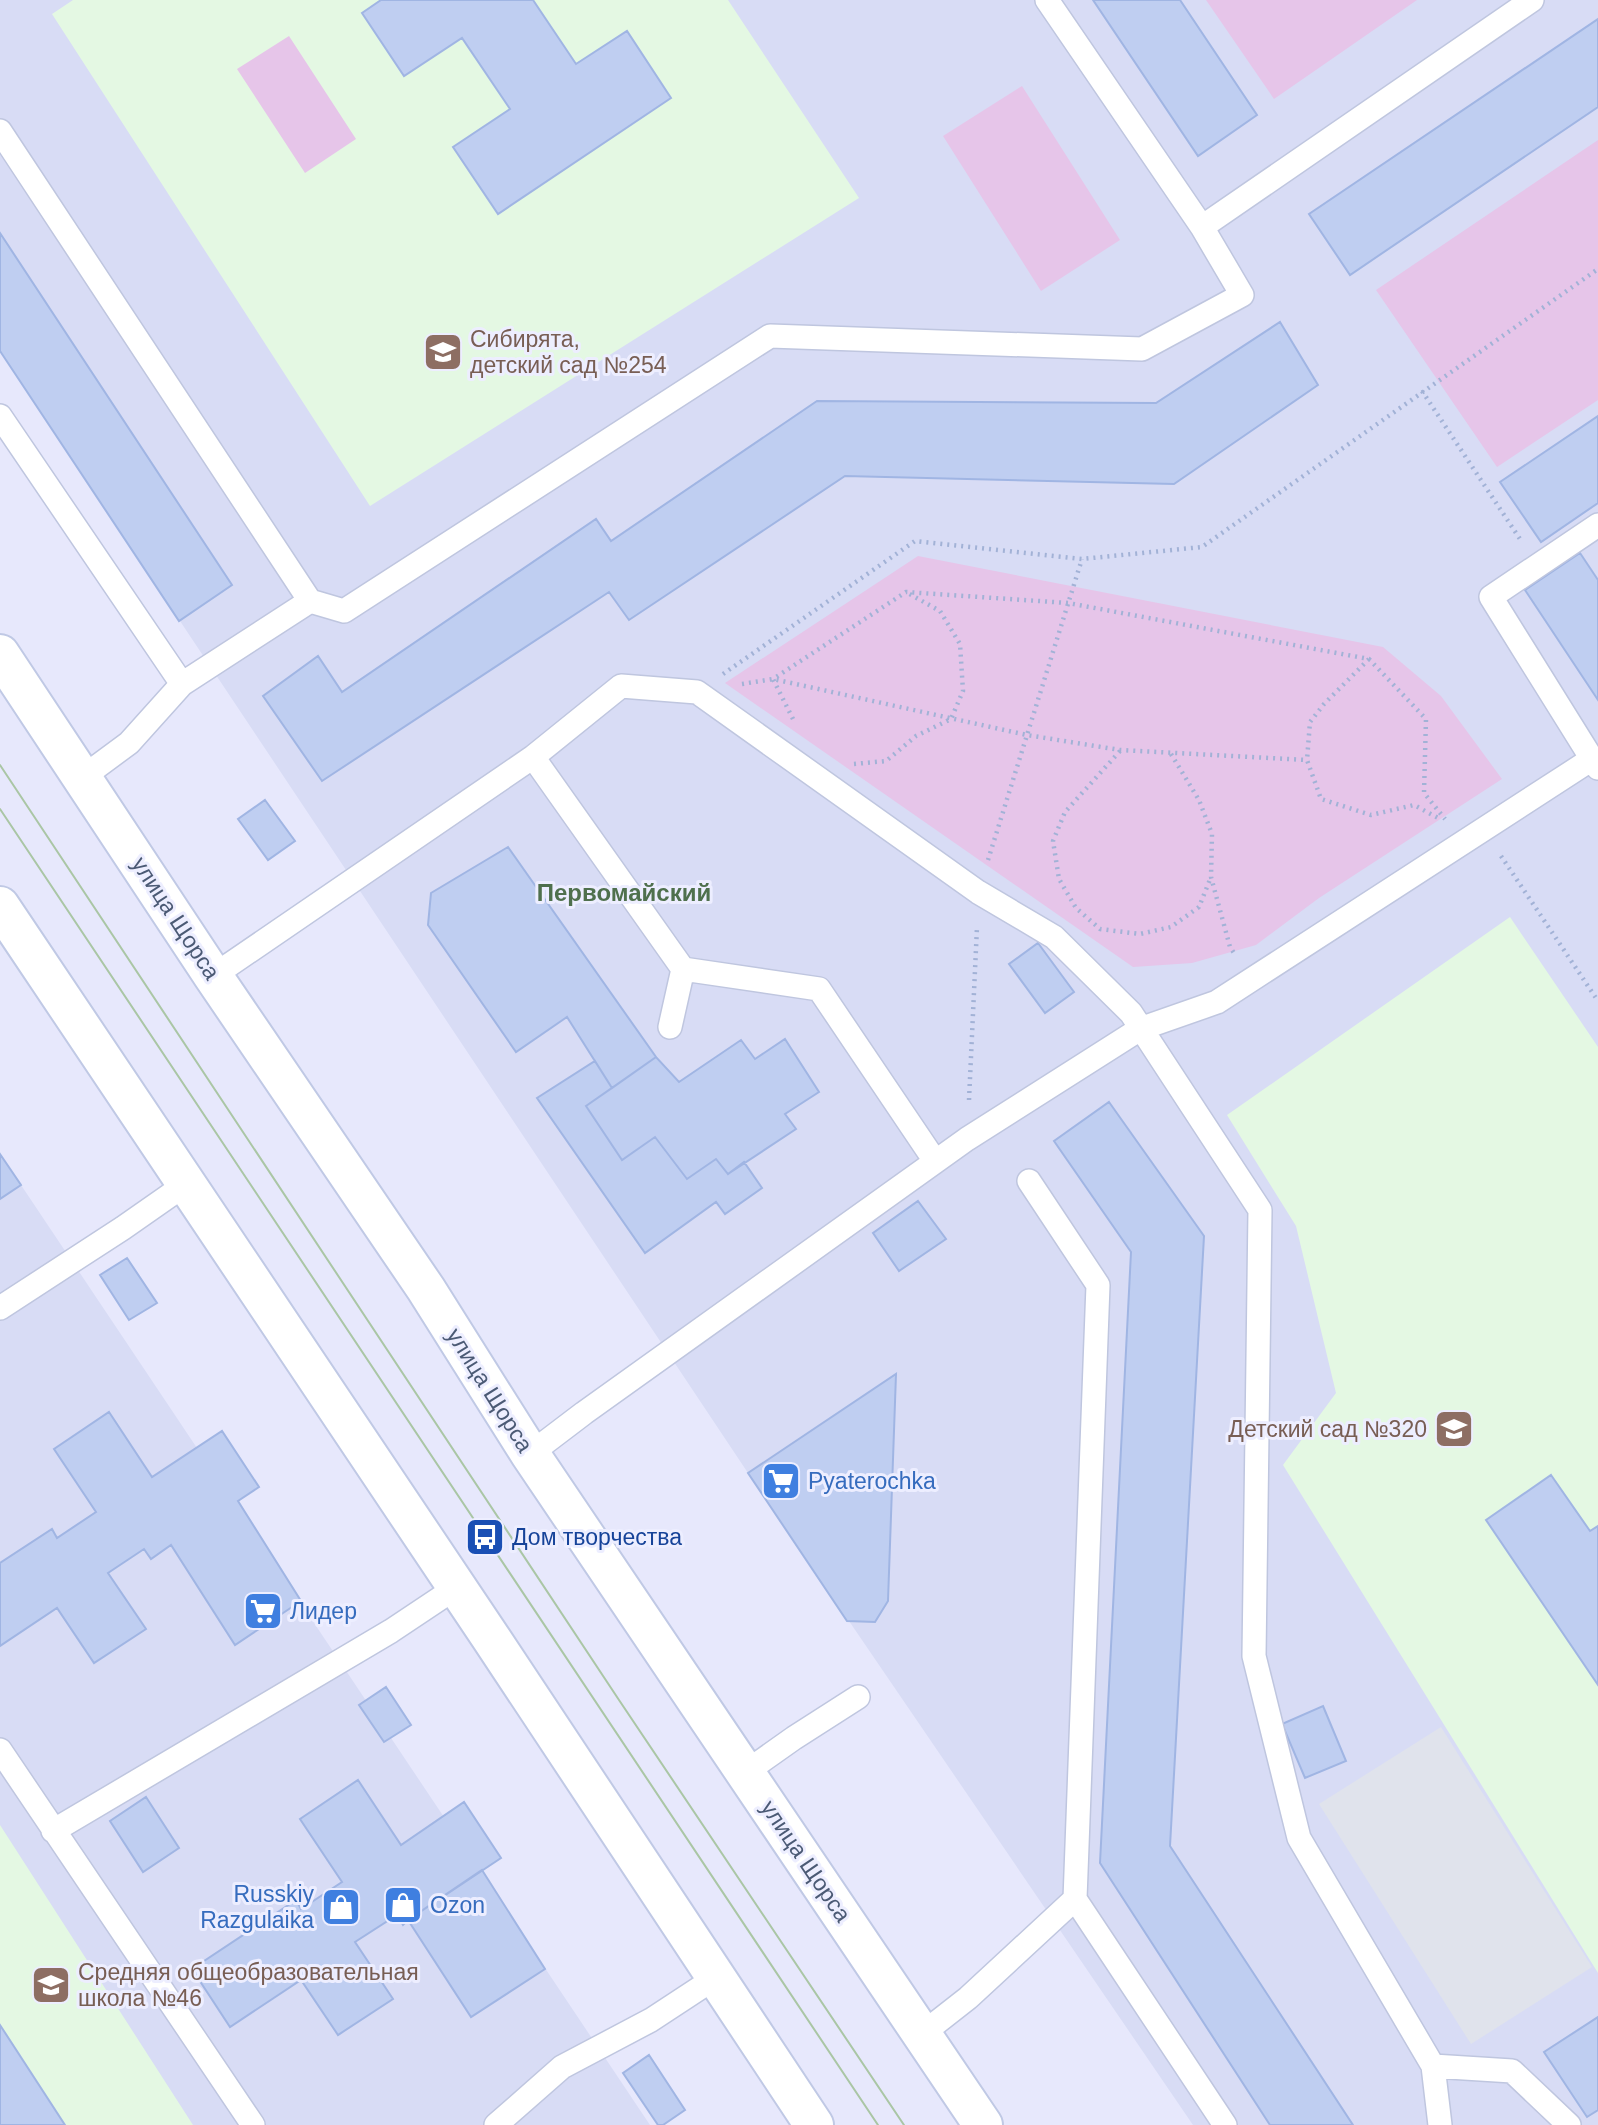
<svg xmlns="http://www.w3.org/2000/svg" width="1598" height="2125" font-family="Helvetica,sans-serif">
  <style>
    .residential { fill: #d8dcf5 }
    .industrial { fill: #e0e3ec }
    .education { fill: #e4f8e3 }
    .green { fill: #e6c5e9 }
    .building { fill: #bfcef1; stroke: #a0b5e3; stroke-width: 2 }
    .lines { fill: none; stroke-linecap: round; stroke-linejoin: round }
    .lane-casing { stroke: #bfc6df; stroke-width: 26 }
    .secondary-casing { stroke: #c0c9e5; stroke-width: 42 }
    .path { stroke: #a2b2d6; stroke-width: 4.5; stroke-dasharray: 2 5; stroke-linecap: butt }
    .lane { stroke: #fff; stroke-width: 23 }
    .secondary { stroke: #fff; stroke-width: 38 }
    .tram { stroke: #aac6a5; stroke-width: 2 }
    .labels { text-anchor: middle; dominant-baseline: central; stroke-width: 6; stroke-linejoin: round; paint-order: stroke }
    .education-label { font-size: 23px; fill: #785e54; stroke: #edeeff; text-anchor: start }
    .street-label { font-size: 23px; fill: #4b5a75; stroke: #edeeff }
    .shop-label { font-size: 23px; fill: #366cbe; stroke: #edeeff; text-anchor: start }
    .transit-label { font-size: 23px; fill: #164399; stroke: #edeeff; text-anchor: start }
    .neighbourhood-label { font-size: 24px; font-weight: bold; fill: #4f704d; stroke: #edeeff }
  </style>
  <rect width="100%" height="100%" fill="#e7e8fc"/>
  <path class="residential" d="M0 0H1598V2125H1193L748 1473 0 351Z
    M0 1154 21 1185 650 2125H0Z"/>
  <path class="industrial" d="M1441 1727 1592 1967 1471 2044 1319 1804Z"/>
  <path class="education" d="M73 0H728L859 198 370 506 52 14Z
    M1510 917 1598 1047V1973L1283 1465 1336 1393 1296 1226 1227 1115Z
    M0 1825 193 2125H0Z"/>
  <path class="green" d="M1206 0H1417L1274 99Z
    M289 36 356 139 305 173 237 69Z
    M1022 86 1120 240 1041 291 943 136Z
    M1598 140V400L1497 467 1376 290Z
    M918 556 1383 647 1441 696 1502 779 1319 898 1256 945 1192 963 1133 967 725 683Z"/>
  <path class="building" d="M381 0H533L576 64 627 31 671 98 498 214 453 147 510 109 462 38 404 76 362 13Z
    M1093 0H1180L1257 115 1198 156Z
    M1598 19V107L1350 275 1309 214Z
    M0 233 232 585 179 621 0 351Z
    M1280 322 1318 385 1174 484 845 476 629 620 609 592 322 781 263 696 318 656 342 692 596 519 611 541 817 401 1156 403Z
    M1598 416V503L1541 542 1500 482Z
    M1580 553 1598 580V700L1525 590Z
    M265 800 295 841 268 860 238 819Z
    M508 847 656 1057 612 1088 567 1017 516 1052 428 925 431 893Z
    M1038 943 1074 992 1045 1013 1009 964Z
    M785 1039 819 1092 785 1114 796 1129 728 1174 716 1159 687 1179 655 1137 622 1160 586 1106 656 1057 679 1082 741 1040 755 1059Z
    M595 1061 612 1088 586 1106 622 1160 655 1137 687 1179 716 1159 728 1174 744 1162 762 1188 725 1214 716 1202 645 1253 537 1098Z
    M1109 1102 1204 1236 1170 1846 1353 2125H1270L1100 1863 1131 1252 1054 1141Z
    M0 1154 21 1185 0 1199Z
    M918 1201 946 1239 899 1271 873 1233Z
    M127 1258 157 1303 129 1320 100 1275Z
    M896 1374 888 1601 875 1622 847 1621 748 1473Z
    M109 1412 152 1477 222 1431 259 1487 238 1501 301 1601 235 1645 171 1545 151 1559 144 1549 108 1573 146 1629 94 1663 57 1608 0 1646V1563L52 1529 57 1538 96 1512 54 1449Z
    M1551 1475 1590 1531 1598 1526V1685L1486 1520Z
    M386 1687 411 1725 384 1742 359 1705Z
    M1323 1706 1346 1761 1305 1778 1282 1724Z
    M358 1780 401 1845 464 1802 501 1858 408 1920 403 1925 397 1915 355 1942 393 1999 338 2035 301 1980 230 2027 192 1969 296 1900 301 1909 342 1882 300 1819Z
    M146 1797 179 1848 143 1872 110 1821Z
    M482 1870 545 1969 471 2017 408 1920Z
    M1598 2017V2110L1587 2117 1544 2052Z
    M0 2025 65 2125H0Z
    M649 2055 685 2110 663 2125H658L623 2073Z"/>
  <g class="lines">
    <g class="lane-casing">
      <path id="lane" d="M0 131 310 601 182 684 129 743 83 777
        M1202 227 1532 0
        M0 416 182 684
        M310 601 344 611 770 336 1142 349 1242 295 1202 227 1047 0
        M533 757 621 686 697 692 978 892 1054 937 1131 1013 1260 1210 1254 1656 1299 1838 1433 2066
        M1592 759 1491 597 1598 525
        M213 976 533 757 683 969 819 989 935 1161
        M670 1027 683 969
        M1029 1181 1098 1285 1075 1899
        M0 1308 123 1228 186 1184
        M530 1454 584 1413 967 1139 1140 1029 1217 1002 1592 759 1598 768
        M0 1750 253 2125
        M746 1772 794 1738 858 1697
        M53 1831 391 1631 457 1587
        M922 2034 968 1998 1075 1899 1225 2125
        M496 2125 562 2067 651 2020 715 1978
        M1440 2125 1433 2066 1512 2071 1569 2125"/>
    </g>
    <g class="secondary-casing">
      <path id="secondary" d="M0 654 213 976 426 1289 530 1454 983 2125
        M0 906 491 1638 814 2125"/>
    </g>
    <path class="path" d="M1422 391 1520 539
      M1369 659 1324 704 1310 722 1307 760 1321 799 1371 815 1414 805 1440 819
      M723 674 915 541 1082 559 1202 547 1598 269
      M742 684 773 679 1027 735 1120 750 1307 760
      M793 719 773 679 906 592 1068 603 1369 659 1426 719 1424 793 1445 819
      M1120 751 1065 812 1053 841 1059 879 1076 908 1100 929 1140 934 1171 927 1199 907 1211 877
      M1171 754 1199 800 1212 834 1211 877 1230 947 1234 953
      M854 764 886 761 916 736 951 719 963 691 960 644 940 611 906 592
      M1501 856 1598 1001
      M988 860 1082 559
      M969 1100 977 927"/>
    <use href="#lane" class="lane"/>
    <use href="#secondary" class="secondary"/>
    <path class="tram" d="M0 765 619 1700 904 2125
      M0 809 878 2125"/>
  </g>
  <defs>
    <g id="school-square" transform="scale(2.0125)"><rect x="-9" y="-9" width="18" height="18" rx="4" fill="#8d6e63" stroke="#edeeff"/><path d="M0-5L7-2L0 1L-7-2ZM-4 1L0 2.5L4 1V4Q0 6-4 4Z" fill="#fff"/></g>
    <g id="supermarket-square" transform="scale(2.0125)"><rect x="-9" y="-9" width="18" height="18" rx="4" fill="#3f7fe0" stroke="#edeeff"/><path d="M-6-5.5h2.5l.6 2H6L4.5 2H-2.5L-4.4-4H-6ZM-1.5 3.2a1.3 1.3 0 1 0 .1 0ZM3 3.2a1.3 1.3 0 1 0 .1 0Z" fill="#fff"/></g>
    <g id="bus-square" transform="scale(2.0125)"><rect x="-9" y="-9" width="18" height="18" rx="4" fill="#1a4fb4" stroke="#edeeff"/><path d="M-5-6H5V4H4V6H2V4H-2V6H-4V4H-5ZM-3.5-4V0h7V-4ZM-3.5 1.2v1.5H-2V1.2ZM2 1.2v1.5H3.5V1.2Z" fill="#fff"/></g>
    <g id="shop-square" transform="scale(2.0125)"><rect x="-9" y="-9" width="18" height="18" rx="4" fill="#3f7fe0" stroke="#edeeff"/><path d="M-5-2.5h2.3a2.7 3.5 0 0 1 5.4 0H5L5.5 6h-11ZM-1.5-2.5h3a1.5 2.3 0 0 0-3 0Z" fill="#fff"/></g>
  </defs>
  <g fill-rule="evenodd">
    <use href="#school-square" x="443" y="352"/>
    <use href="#school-square" x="1454" y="1429"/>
    <use href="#supermarket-square" x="781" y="1481"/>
    <use href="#bus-square" x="485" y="1537"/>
    <use href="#supermarket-square" x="263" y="1611"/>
    <use href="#shop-square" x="403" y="1905"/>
    <use href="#shop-square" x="341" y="1907"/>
    <use href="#school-square" x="51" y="1985"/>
  </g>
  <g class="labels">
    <g class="education-label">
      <text x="470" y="339">Сибирята,<tspan x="470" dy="26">детский сад №254</tspan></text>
      <text x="1427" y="1429" text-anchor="end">Детский сад №320</text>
      <text x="78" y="1972">Средняя общеобразовательная<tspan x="78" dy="26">школа №46</tspan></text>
    </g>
    <g class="street-label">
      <text transform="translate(176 918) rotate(57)">улица Щорса</text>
      <text transform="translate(490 1390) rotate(58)">улица Щорса</text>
      <text transform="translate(806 1861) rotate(56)">улица Щорса</text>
    </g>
    <g class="shop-label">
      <text x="808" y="1481">Pyaterochka</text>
      <text x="290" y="1611">Лидер</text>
      <text x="314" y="1894" text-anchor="end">Russkiy<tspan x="314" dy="26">Razgulaika</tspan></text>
      <text x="430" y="1905">Ozon</text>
    </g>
    <g class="transit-label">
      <text x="512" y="1537">Дом творчества</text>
    </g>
    <g class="neighbourhood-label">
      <text x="624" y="892">Первомайский</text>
    </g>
  </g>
</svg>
